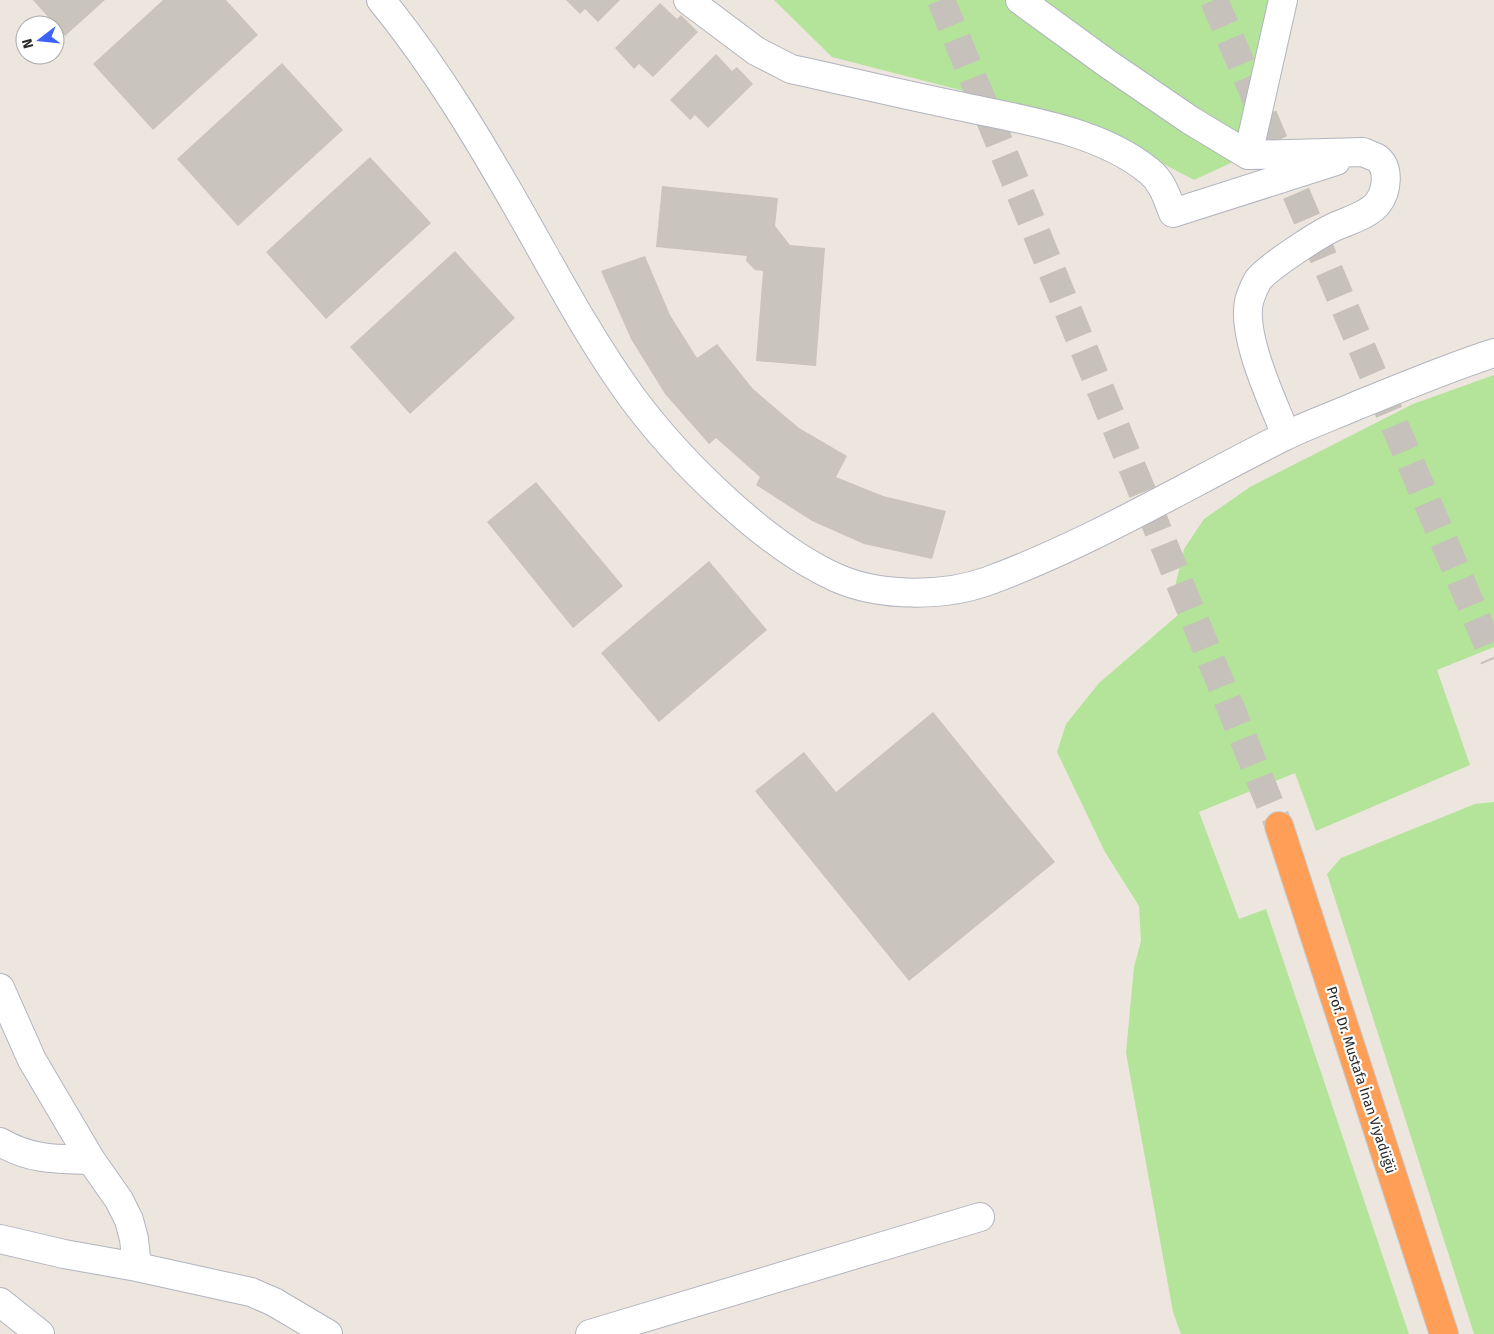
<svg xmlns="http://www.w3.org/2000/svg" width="1494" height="1334" font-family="'Fira Sans',sans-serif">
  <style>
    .green { fill: #b3e49a }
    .building { fill: #c9c4bc }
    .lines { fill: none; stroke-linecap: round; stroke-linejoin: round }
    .highway-tunnel { stroke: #c6c1ba; stroke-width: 28; stroke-dasharray: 28 14; stroke-linecap: butt }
    .minor-casing { stroke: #b1b4bf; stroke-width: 30 }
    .highway-casing { stroke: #c8c8c8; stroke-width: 30 }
    .minor { stroke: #fff; stroke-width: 28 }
    .highway { stroke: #ff9f57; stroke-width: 28 }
    .labels { text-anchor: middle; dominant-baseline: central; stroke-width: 4.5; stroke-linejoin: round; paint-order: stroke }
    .street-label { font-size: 14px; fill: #2b2b2b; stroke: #fff }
  </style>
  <rect width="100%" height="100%" fill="#ede6de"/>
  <path class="green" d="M774 0H1287L1248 155 1194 180 1084 122 832 57Z
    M1494 375V647L1437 670 1470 765 1316 831 1295 773 1199 812 1239 919 1266 909 1409 1334H1181L1173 1312 1126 1053 1134 967 1141 941 1139 906 1105 852 1057 752 1066 724 1099 683 1178 615 1172 599 1184 549 1204 519 1250 487 1413 404Z
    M1494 802V1334H1474L1327 874 1341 858 1475 804Z"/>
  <path class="building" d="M33 0H105L65 36Z
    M163 0H226L258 35 153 130 93 64Z
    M566 0H620L598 22 585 9 580 14Z
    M660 3 677 19 681 15 698 32 653 77 639 64 634 69 615 48Z
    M716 54 732 71 737 67 753 84 708 128 695 115 690 120 670 100Z
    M282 63 343 130 238 226 177 159Z
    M370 157 431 223 326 319 266 252Z
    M662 186 778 198 775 226 790 245 825 248 816 366 756 361 763 271 755 270 746 261 747 256 656 247Z
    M455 251 515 318 410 414 350 347Z
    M645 256 670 315 697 358 717 344 753 389 799 428 847 456 836 477 883 496 946 511 932 559 864 544 812 521 756 485 760 477 716 438 709 444 665 394 631 339 601 271Z
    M536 482 623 586 573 628 487 522Z
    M709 561 767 630 659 722 601 653Z
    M933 712 1055 862 909 981 755 791 804 752 836 792Z"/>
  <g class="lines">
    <path class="highway-tunnel" d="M941 0 1279 826
      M1214 0 1494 659"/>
    <g class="minor-casing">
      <path id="minor" d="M381 0C439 71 487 153 532 233 563 288 594 345 631 396 678 460 765 546 837 578 880 597 944 597 988 581 1091 543 1185 486 1283 437 1307 425 1333 416 1358 405 1403 387 1447 368 1494 353
        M688 0 756 51 791 69C846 81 900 94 954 105 1017 119 1098 129 1149 171 1163 182 1167 198 1173 213L1336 161
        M1020 0 1108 64 1190 120 1248 155 1363 152C1367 154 1373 156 1377 158 1390 168 1387 191 1378 203 1368 216 1346 221 1332 228 1316 236 1268 267 1258 280 1255 285 1252 292 1250 298 1239 332 1273 402 1286 435
        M1248 155 1283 0
        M0 988 32 1060 91 1160 119 1200 129 1220 134 1239 137 1267
        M0 1142C31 1160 56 1159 91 1160
        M0 1239 64 1254 137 1267 251 1292 274 1302 328 1334
        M0 1302 40 1334
        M590 1334 980 1217"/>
    </g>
    <g class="highway-casing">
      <path id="highway" d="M1279 826 1444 1334"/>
    </g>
    <use href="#minor" class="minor"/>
    <use href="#highway" class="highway"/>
  </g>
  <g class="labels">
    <g class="street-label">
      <text transform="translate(1361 1080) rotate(72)">Prof. Dr. Mustafa İnan Viyadüğü</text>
    </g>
  </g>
  <g transform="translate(40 40) rotate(254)"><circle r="24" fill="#ffffff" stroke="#aaaaaa"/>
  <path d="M0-4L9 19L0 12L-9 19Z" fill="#3d62fa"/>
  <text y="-8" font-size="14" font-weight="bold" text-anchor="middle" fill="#2b2b2b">N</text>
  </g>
</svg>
